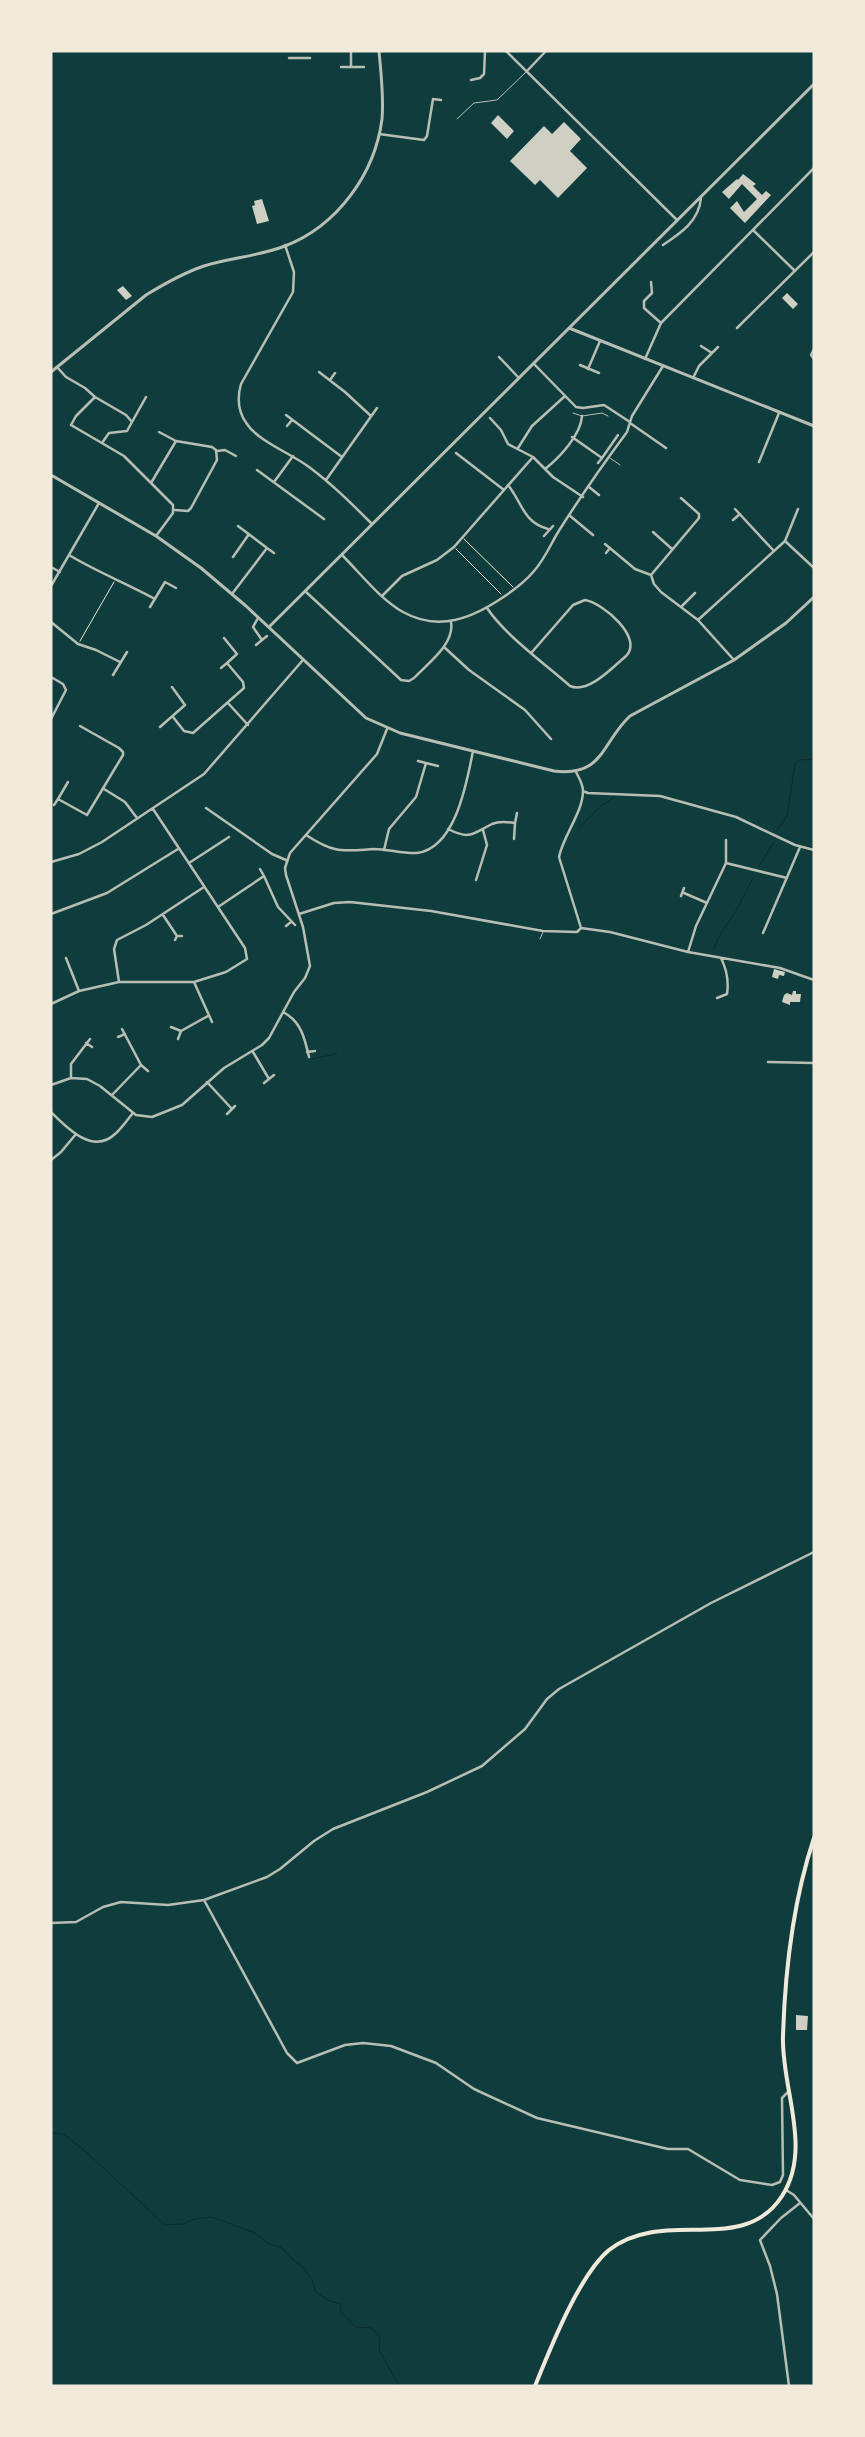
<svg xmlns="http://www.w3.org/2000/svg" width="865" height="2437" font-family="'Space Grotesk',sans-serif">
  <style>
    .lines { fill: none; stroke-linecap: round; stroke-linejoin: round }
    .stream { stroke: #0a2a2b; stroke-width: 1 }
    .building { fill: #cfcfc3 }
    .path { stroke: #f1e9da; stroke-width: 1 }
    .service { stroke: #b8beb3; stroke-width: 1 }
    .minor { stroke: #b8beb3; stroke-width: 2.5 }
    .tertiary { stroke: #b8beb3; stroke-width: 3 }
    .trunk { stroke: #f1e9da; stroke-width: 4 }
  </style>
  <rect width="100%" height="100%" fill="#0f3d3e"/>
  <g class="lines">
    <path class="stream" d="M580 827 602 805 616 796
      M777 830 787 816 795 764 799 760 814 759
      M759 866 774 842
      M713 950 721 933 735 913 753 878
      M312 1059 336 1054V1052
      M51 2133 63 2134 84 2150 165 2225 183 2224 194 2219 212 2217 253 2232 269 2244 282 2248 293 2260 302 2266 312 2279 315 2291 327 2300 340 2304 341 2312 356 2327 371 2328 380 2337 379 2350 399 2386"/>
  </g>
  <path class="building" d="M498 115 514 131 507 139 491 123Z
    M564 122 581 139 570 151 587 168 558 198 540 180 535 185 510 161 544 126 552 134Z
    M743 174 756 184 753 186 762 195 766 191 771 195 745 223 730 208 737 201 744 212 757 199 742 184 729 199 722 192 737 179 738 180Z
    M262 199 269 221 257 224 252 206 255 205 254 201Z
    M123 286 132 296 126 300 117 290Z
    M787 293 798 304 793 309 782 298Z
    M774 969 785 972 784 976 779 975 778 979 772 977Z
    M793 991H796V994H801L800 1002H790V1005L782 1002 784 995 787 993 792 995Z
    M796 2015 808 2016 807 2030H796Z"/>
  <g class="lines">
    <path class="path" d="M464 539 513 587
      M456 549 501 594
      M80 641 114 582"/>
    <path class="service" d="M457 119 474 103 497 100 526 72
      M573 413 582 416 602 413 608 416
      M610 458 620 465
      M540 939 543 932"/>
    <path class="minor" d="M351 51V67
      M506 51 677 220
      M289 58H310
      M341 67H364
      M527 71 546 51
      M471 80 480 78 484 74 485 51
      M379 134 424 140 427 136 433 99 441 100
      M753 230 795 271
      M285 245 294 272 293 292 241 384C237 398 238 412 247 424 258 441 292 454 309 467 332 484 352 504 372 524
      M663 245C681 233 699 221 701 198
      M651 282 652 293 644 301V308L661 323
      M737 328 814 252
      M701 346 712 353
      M814 349 811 355 814 359
      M499 357 519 378
      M645 359 661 323 814 168
      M534 364 576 407 583 408 604 405 630 422
      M580 365 599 373
      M57 367 66 377 85 388 95 397 126 415 132 422 127 431 109 433 102 443
      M588 369 600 341
      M319 372 345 392 371 416
      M693 378 699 366 718 347
      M330 380 335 373
      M95 397 76 416 71 425 124 456 173 505V513L156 536
      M286 415 342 457
      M490 418 501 430 508 444 533 457 553 477 583 497
      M132 422 146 397
      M630 423 666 448
      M287 426 292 420
      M159 432 176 441
      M572 437 602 458 618 435
      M518 448 532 426 565 396
      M217 451 225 450 236 456
      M456 453 504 490
      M759 462 779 413
      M598 463 602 458
      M545 469C559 458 581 435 582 416
      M257 470 324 519
      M326 480 377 408
      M274 482 293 456
      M151 483 176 441 212 447 216 450 217 460 191 508 188 511 175 510
      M508 485C523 504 523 522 548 529
      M589 487 599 495
      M735 509 773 550
      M569 515 593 535
      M733 520 740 514
      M653 532 672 549
      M544 536 553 526
      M785 541 814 568
      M785 541 798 509
      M605 544 635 569 651 575 654 584 661 592 698 620 734 660
      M267 548 274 553
      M606 553 610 548
      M69 555C97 572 126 583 155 599
      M342 555C361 574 380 599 403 612 439 632 472 618 502 598 514 590 525 582 534 571 545 559 551 543 560 529 581 496 604 463 627 432L632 416 663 366
      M233 557 249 534
      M51 567 60 572
      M651 575 699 518V514L681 498
      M51 586 99 503
      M305 591 401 680 409 681 414 678C428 663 455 644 451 622
      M232 594 267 548 238 526
      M383 595 402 576 437 560 454 547 533 457
      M682 606 695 593
      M150 607 165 582 176 588
      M487 608C505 635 545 664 570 686 588 694 612 668 626 656 644 638 603 603 585 600L573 605 532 652
      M698 620 785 541
      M51 622 78 644 96 650 120 662
      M262 640 267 636
      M256 645 262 640 253 627 258 618
      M444 647 469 670 525 710 551 739
      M221 668 227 663
      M113 675 127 652
      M51 677 63 684 66 690 51 719
      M228 703 248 725
      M173 717 184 731 193 733 244 688 243 682 227 663 237 654 224 638
      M160 727 185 705 172 687
      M418 761 438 766
      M576 772C579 778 583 784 583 791 583 812 563 836 559 857L581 928
      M68 782 58 799 87 815 123 755V752L119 748 80 726
      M104 789 125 802 137 818
      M583 791 588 793 660 796 736 817 795 845 814 850
      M54 805 58 799
      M206 808 272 854 286 860
      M448 829C470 840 472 834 492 824 499 821 508 822 515 823L517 813
      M306 835C335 854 342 851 374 849 388 849 403 854 417 853 456 848 467 781 473 751
      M514 839 515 823
      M726 840V863
      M384 850 389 829 416 797 426 763
      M51 862 79 854 102 842 204 774 303 660
      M189 863 229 837
      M260 869 264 876
      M476 880 487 845 483 830
      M684 893 707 903
      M681 896 684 888
      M218 907 264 876 278 907 295 925
      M51 914 107 893 178 849
      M299 914 334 903 350 902 431 911 543 931 577 932 581 928
      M163 915 177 936
      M286 926 291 922
      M581 928 610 932 688 952 780 968 814 980
      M763 933 800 847
      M175 940 177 936H182
      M688 952 696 926 726 863 787 878
      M66 958 79 991
      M119 982 114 949 117 940 146 925 204 887
      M194 982 212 1022
      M717 998 727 994C729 981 727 970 721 958
      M51 1004 79 991 119 982H194L226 972 247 959 245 948 153 809
      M283 1012C301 1021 305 1039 309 1057
      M171 1027 181 1031 208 1016
      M118 1037 125 1034
      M178 1039 181 1031
      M86 1043 92 1047
      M253 1052 269 1079
      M307 1052 315 1051
      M768 1062 814 1063
      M141 1065 148 1071
      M71 1078V1064L90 1039
      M207 1082 232 1109
      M264 1083 274 1075
      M51 1085 71 1078 87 1079 100 1086 136 1115 152 1117 182 1105 224 1068 262 1045 269 1038 294 992 305 978 310 966 303 927 286 875 285 868 290 853 377 754 387 729
      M112 1095 141 1065 122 1029
      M51 1112C67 1128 93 1155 115 1134 122 1128 127 1120 133 1113
      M227 1114 235 1106
      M51 1160 61 1152 76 1134
      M204 1900 287 2053 297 2063 345 2045 363 2043 391 2046 436 2063 474 2089 537 2118 668 2149H688L740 2180 772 2185 780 2182 783 2175 782 2098 788 2092
      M51 1923 76 1922 103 1907 121 1902 168 1905 204 1900 267 1877 280 1869 314 1841 333 1829 427 1792 482 1766 525 1729 547 1699 559 1689 711 1603 814 1552
      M786 2190 794 2195 814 2219
      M789 2386 777 2294 770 2266 760 2240 781 2218 800 2203"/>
    <path class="tertiary" d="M569 328 814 426
      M51 372 146 295C164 284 183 273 204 266 230 258 259 256 285 246 337 226 375 174 382 119 384 97 381 74 379 51
      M51 475 156 536 201 568 246 606 366 718 400 733 554 771C604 777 601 743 630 716L734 660 786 623 814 597
      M269 627 814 84"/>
    <path class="trunk" d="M535 2386C550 2349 579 2275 609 2250 663 2207 743 2257 782 2196 813 2148 781 2088 783 2036 785 1970 793 1901 814 1838"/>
  </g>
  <rect width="865" height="2437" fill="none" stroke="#f1e9da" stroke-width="105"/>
</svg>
